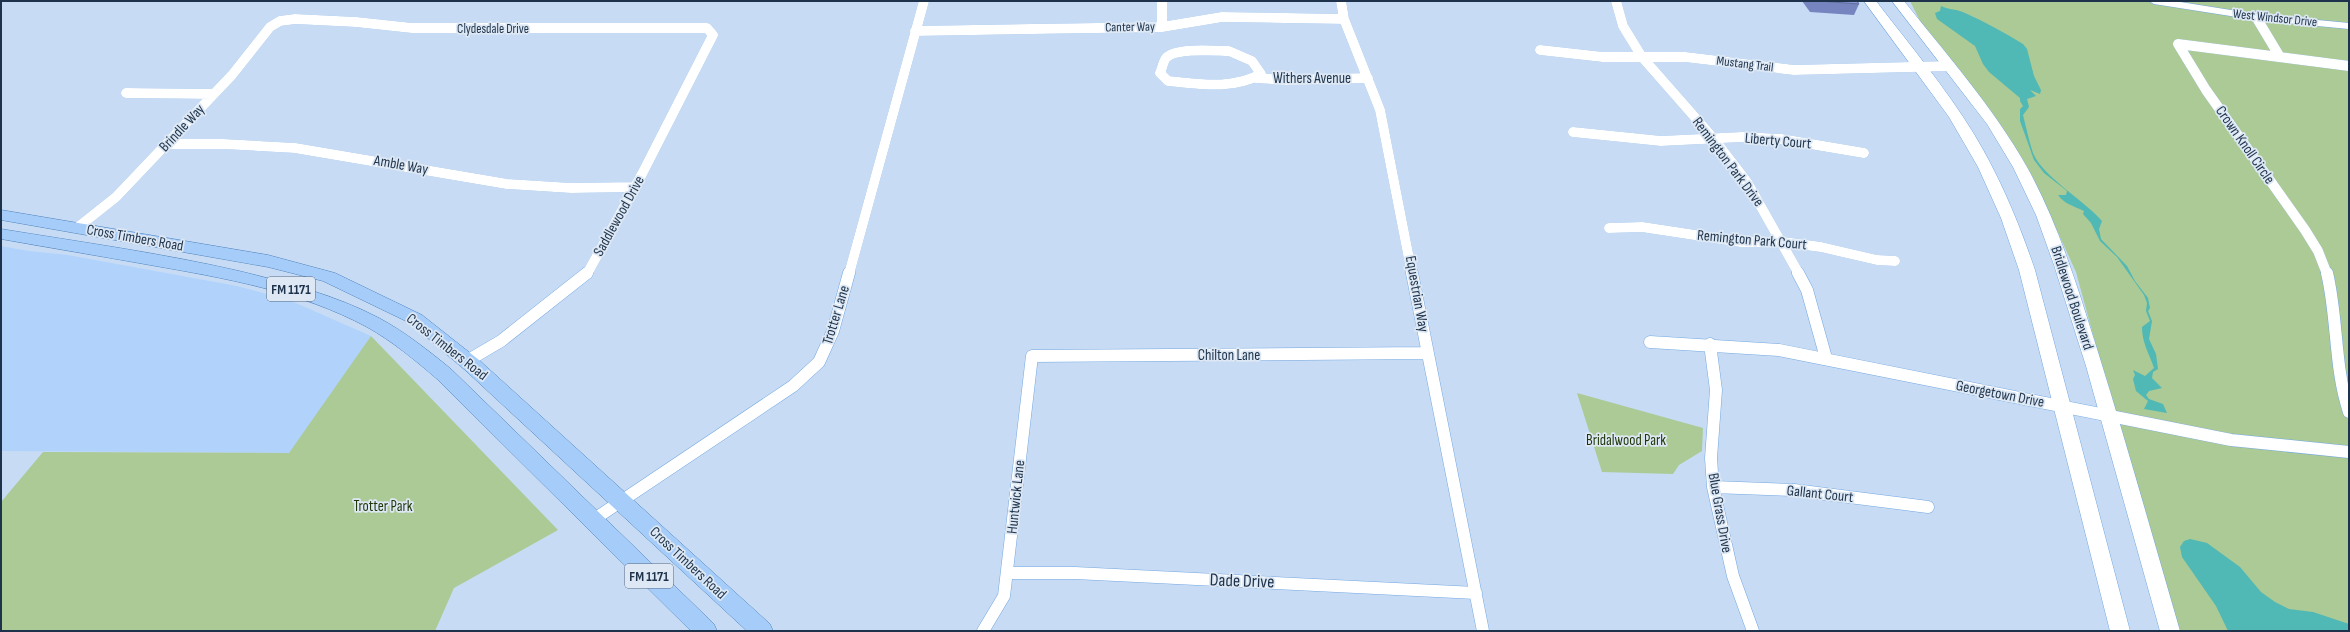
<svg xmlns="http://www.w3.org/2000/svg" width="2350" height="632" font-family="'Sofia Sans Condensed',sans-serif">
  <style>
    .built { fill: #b1d3fb }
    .green { fill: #abca95 }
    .water { fill: #50b8b5 }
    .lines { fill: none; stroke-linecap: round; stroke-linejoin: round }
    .minor-far1-casing { stroke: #74a7e1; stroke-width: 10 }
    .minor-casing { stroke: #74a7e1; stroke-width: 13 }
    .tertiary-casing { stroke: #74a7e1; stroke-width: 1 }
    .secondary-casing { stroke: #74a7e1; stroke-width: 1 }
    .primary-casing { stroke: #4f82bb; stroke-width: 1 }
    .minor-far1 { stroke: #fff; stroke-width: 10 }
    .minor { stroke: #fff; stroke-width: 12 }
    .tertiary { fill: #fff; fill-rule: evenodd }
    .secondary { fill: #fff; fill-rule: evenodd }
    .primary { fill: #a6cdfa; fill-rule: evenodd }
    .wall { fill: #7685bf }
    .building { fill: #899bde; stroke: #606c9b }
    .labels { text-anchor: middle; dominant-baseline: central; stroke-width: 3.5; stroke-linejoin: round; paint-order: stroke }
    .far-street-label { font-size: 13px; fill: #1e334b; stroke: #dde8f4 }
    .shield { fill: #dde8f4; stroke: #57697e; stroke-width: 1 }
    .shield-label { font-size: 14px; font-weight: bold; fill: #1e334b }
    .street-label { font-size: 15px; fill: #1e334b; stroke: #dde8f4 }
    .park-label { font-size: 15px; fill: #1e3506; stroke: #dde8f4 }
    .near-street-label { font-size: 18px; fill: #1e334b; stroke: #dde8f4 }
  </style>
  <rect width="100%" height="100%" fill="#c7dcf4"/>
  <path class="built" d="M1 246 29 251 68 255 237 286 289 300 371 336 295 453 1 451Z"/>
  <path class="green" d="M1910 1H2349V631H2180L2122 441 2076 272 2032 176 1992 115 1921 23Z
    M371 336 558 530 454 588 435 631H1V502L43 452 289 453Z
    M1577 393 1703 428 1702 451 1679 465 1673 474 1602 472Z"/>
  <path class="water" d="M1941 6C1949 10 1957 9 1965 13 1985 22 2005 33 2023 44L2027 49 2034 76 2041 90 2040 94 2030 90 2036 96 2027 99 2029 107 2023 115C2026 127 2029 141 2033 153 2042 176 2085 201 2102 221L2099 229 2101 239 2127 266 2135 281 2148 298 2150 308 2148 311 2152 321 2149 339 2156 354 2158 369 2153 372 2152 378 2162 388 2149 391 2146 395 2149 399 2163 404 2167 413 2144 409 2148 401 2136 391 2133 379 2135 375 2133 370 2145 376 2154 368C2149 353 2142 343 2142 327L2150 321 2146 311 2147 303 2144 295 2117 257 2100 241 2091 223 2083 214 2084 211C2074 206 2064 204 2058 195H2066L2067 191 2044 173 2034 160 2020 121V109L2023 106 2020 101V98L1989 72 1983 64 1975 46 1937 19 1935 13 1940 11Z
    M2190 539 2207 543 2240 567 2261 592 2275 602 2289 609 2313 612 2349 624V631H2228L2216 606 2182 557 2180 547 2184 541Z"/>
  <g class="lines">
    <g class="minor-far1-casing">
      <path id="minor-far1" d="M1162 1V27
        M1341 1 1344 19 1380 110 1412 274
        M1616 1 1623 26 1642 57 1714 139 1747 182 1799 274
        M2256 17 2280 57
        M915 31 1162 27 1222 17 1344 19
        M1540 50 1603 57H1685L1794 70 1950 66
        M1229 51 1252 61 1261 74C1232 90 1200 84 1168 81L1160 73C1162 69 1163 62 1166 58 1175 47 1216 51 1229 51Z
        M1256 78 1286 80 1368 78
        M126 93 213 94
        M1573 132 1661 141 1742 137 1781 139 1864 153
        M167 144H223L295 148 507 184 571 188 635 187
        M77 228 116 197 232 75 270 27 280 21 295 19 356 22 412 28H707L713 35 642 174 587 274
        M1609 228 1642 227 1741 242H1783L1821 247 1877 260 1895 261
        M849 274 924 1
        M2327 274 2318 251 2305 230 2206 90 2178 44 2349 66"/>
    </g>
    <g class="minor-casing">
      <path id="minor" d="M1412 273 1483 631
        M1798 273 1807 290 1826 358
        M2327 273C2338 319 2334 367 2349 412
        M1650 342 1779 350 2231 440 2349 452
        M1710 344 1716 390 1711 458 1713 487 1733 576 1753 631
        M467 361 501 341 587 273
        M1713 487 1794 490 1928 507
        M593 520 793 386 819 362 833 331 849 273
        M1008 573H1075L1476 593
        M983 631 1004 596 1032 356 1427 353"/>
    </g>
    <g class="tertiary-casing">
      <path id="tertiary" d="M2149 1H2174L2256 14 2349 23V29L2256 20 2154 4Z"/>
    </g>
    <g class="secondary-casing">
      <path id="secondary" d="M1864 1H1876C1910 45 1945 87 1974 134 2000 177 2019 223 2035 270L2130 631H2110L2019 270 2001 218 1978 167 1949 117Z
        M1892 1H1904C1947 55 1993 107 2027 167 2059 225 2078 289 2098 352 2127 445 2153 538 2180 631H2160L2086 366 2054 265 2036 215 2013 167 1987 124Z"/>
    </g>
    <g class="primary-casing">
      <path id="primary" d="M1 210 268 255 335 273 422 315 479 360 770 624 773 631H747L465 370 410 323 323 281 268 267 1 220Z
        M1 229C80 242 161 253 239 271 288 283 335 295 379 318 405 332 429 351 451 369L714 624 717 631H691L437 379C415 360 392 341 367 327 300 291 224 278 150 265 100 256 51 248 1 239Z"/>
    </g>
    <use href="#minor-far1" class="minor-far1"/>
    <use href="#minor" class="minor"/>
    <use href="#tertiary" class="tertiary"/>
    <use href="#secondary" class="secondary"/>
    <use href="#primary" class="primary"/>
  </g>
  <path class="wall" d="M1802 1H1857L1859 4 1854 15 1810 12Z"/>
  <path class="building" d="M1819 1H1857L1859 4Z"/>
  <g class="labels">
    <g class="far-street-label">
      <text transform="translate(2275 18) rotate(6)">West Windsor Drive</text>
      <text transform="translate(1130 27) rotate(-1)">Canter Way</text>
      <text x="493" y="29">Clydesdale Drive</text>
      <text transform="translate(1745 64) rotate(7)">Mustang Trail</text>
    </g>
    <g class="shield">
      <rect x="267" y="277" width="48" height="24" rx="3"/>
      <rect x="625" y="564" width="48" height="24" rx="3"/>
    </g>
    <g class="shield-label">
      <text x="291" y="289">FM 1171</text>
      <text x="649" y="576">FM 1171</text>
    </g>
    <g class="street-label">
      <text x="1312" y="78">Withers Avenue</text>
      <text transform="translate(182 128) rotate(-47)">Brindle Way</text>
      <text transform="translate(1778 141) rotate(5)">Liberty Court</text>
      <text transform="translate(2245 145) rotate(55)">Crown Knoll Circle</text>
      <text transform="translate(1728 162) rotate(53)">Remington Park Drive</text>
      <text transform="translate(401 165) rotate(10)">Amble Way</text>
      <text transform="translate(619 216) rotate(-61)">Saddlewood Drive</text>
      <text transform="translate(135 238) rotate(10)">Cross Timbers Road</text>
      <text transform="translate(1752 240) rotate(5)">Remington Park Court</text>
      <text transform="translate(1417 294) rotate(80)">Equestrian Way</text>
      <text transform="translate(2072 298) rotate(72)">Bridlewood Boulevard</text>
      <text transform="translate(836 315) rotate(-73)">Trotter Lane</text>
      <text transform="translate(447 347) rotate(38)">Cross Timbers Road</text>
      <text x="1229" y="355">Chilton Lane</text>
      <text transform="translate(2000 394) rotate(11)">Georgetown Drive</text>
      <text transform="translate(1820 494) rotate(6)">Gallant Court</text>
      <text transform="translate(1016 497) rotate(-84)">Huntwick Lane</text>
      <text transform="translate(1720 513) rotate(80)">Blue Grass Drive</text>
      <text transform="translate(688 563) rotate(43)">Cross Timbers Road</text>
    </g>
    <g class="park-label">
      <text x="1626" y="440">Bridalwood Park</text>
      <text x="383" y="506">Trotter Park</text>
    </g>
    <g class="near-street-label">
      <text transform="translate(1242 581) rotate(2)">Dade Drive</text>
    </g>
  </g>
  <rect width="2350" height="632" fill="none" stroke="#1e334b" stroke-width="4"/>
</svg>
